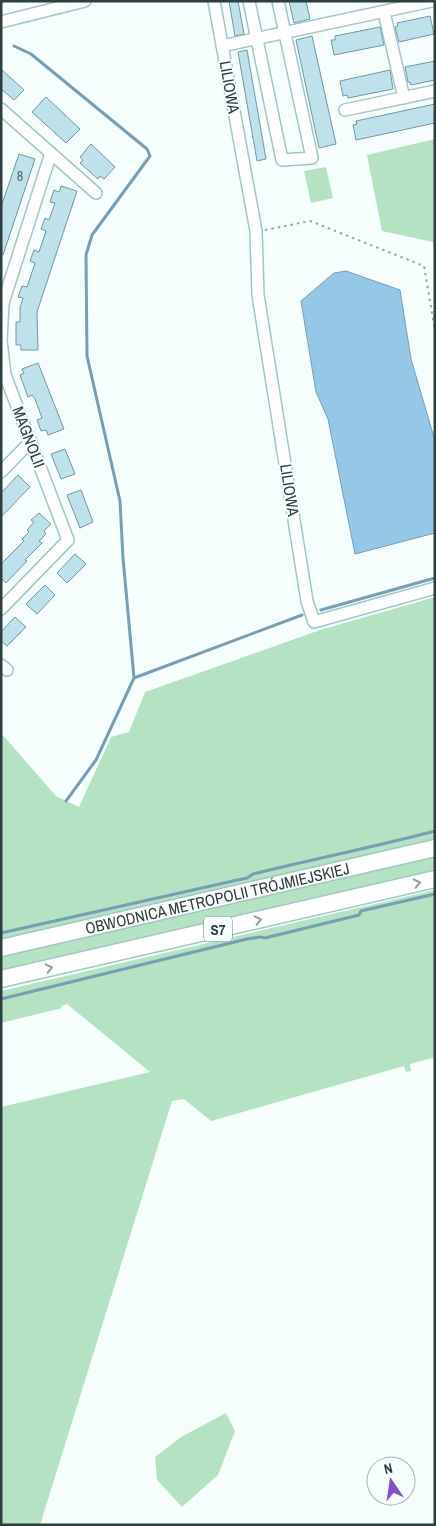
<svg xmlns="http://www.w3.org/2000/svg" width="436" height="1526" font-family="'Archivo Narrow',sans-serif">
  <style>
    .green { fill: #b5e2c3 }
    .water { fill: #97c7e7; stroke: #789eb4 }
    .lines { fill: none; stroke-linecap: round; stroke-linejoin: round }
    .stream { stroke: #789eb4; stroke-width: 3 }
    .building { fill: #bee1ec; stroke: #74969f }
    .minor-casing { stroke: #a1c6c6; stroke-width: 14 }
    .highway-casing { stroke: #a1c6c6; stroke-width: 19 }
    .path { stroke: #9aa5a5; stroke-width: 2; stroke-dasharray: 2.5 4; stroke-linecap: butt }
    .minor { stroke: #fff; stroke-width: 11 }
    .highway { stroke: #fff; stroke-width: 16 }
    .oneway { stroke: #979e9e }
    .labels { text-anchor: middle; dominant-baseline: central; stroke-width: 4; stroke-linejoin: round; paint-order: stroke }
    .number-label { font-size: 14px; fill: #53676a }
    .shield { fill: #f6fdfd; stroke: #6b7777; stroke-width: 1 }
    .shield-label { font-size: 15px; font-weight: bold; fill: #2f3e3e }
    .street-label { font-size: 16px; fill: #2f3e3e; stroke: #f6fdfd }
  </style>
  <rect width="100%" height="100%" fill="#f6fdfd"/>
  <path class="green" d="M435 139V262L433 242 382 231 367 155Z
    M326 167 333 198 311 203 304 171Z
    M435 597V839L1 940V733L56 796 79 807 111 737 129 732 145 692 320 630Z
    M435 855V874L1 975V957Z
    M435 890V1057L410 1064 411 1071 406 1072 404 1066 211 1121 184 1099 172 1101 40 1525H1V1107L150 1072 67 1004 61 1006 62 1008 1 1023V991Z
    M226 1413 235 1431 218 1475 182 1507 157 1480 155 1457 181 1437Z"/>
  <path class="water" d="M346 271 400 290 411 359 435 441V533L355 554 328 419 316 392 301 301 334 273Z"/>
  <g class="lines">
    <path class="stream" d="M14 46 31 54 147 149 150 156 92 235 86 255 87 356 120 501 123 558 134 678
      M321 610 435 578
      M66 801 96 760 134 678 302 615
      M1 933 233 881 247 878 253 874C314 859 374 847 435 831
      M1 999 247 939 260 937 265 938 359 915 361 911 435 894"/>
  </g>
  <path class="building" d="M229 1H238L244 34 235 36Z
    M289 1H306L310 19 294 23Z
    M430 16 434 34 399 42 395 27 398 26 397 23Z
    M380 27 384 45 334 55 331 40H335V36Z
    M312 36 336 144 319 148 296 40Z
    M247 50 266 159 257 161 238 52Z
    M435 61V80L411 85 410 82H408L405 67Z
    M1 69 24 90 14 100 1 89Z
    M390 70 393 89 348 98 347 95 343 96 340 81Z
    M46 97 80 129 66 143 32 112Z
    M435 104V123L356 140 353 125 357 124 356 121Z
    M91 144 115 167 104 179 100 176 98 179 80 163 83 160 80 157Z
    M19 154 35 159 3 255 1 254V207Z
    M61 186 77 191 37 312 38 350H21V345H16V322H20V308L23 298 18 297 22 286 27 287 35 263 30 261 34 250 39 252 46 231 41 229 45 218 49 220 55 203 50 202 54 190 59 192Z
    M38 363 64 429 48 435 46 430 41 431 37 420 42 418 35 399 32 395 28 397 20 375 24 373 22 369Z
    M65 449 75 474 61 479 51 454Z
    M18 475 30 487 1 517V493Z
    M81 490 93 522 80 528 67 495Z
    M39 513 51 524 44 531 46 534 39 541 42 543 25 560 27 561 6 583 1 578V564L24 541 22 539 29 532 27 530 34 522 31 520Z
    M75 554 86 564 67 583 57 573Z
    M45 585 55 595 37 614 26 604Z
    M15 617 26 627 7 646 1 641V632Z"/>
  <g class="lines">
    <g class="minor-casing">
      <path id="minor" d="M214 1 256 231 258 295 307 601 314 622 435 588
        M249 1 282 160 312 158 278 1
        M384 12 404 98
        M1 22 85 1
        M222 46 432 1
        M1 109 96 193
        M345 110 435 91
        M1 472 31 441
        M1 609 68 540 5 375 1 340 3 303 51 153
        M1 665 7 670"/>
    </g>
    <g class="highway-casing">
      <g id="highway">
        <path id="s1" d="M1 948 435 848"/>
        <path d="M1 979 435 879"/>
      </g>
    </g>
    <path class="path" d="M265 230 310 221 424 266 435 330"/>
    <use href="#minor" class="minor"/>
    <use href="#highway" class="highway"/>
  </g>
  <defs><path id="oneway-chevron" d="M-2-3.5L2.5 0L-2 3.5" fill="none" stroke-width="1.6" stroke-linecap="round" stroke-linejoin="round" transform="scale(1.25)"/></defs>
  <g class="oneway">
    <use href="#oneway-chevron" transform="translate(417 883) rotate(-13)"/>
    <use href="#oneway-chevron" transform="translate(258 920) rotate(-13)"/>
    <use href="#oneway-chevron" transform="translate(49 968) rotate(-13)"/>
  </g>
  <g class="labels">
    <g class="number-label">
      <text x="20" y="176">8</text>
    </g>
    <rect class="shield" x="204" y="916.5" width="28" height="25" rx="4"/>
    <g class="shield-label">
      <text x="218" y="929">S7</text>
    </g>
    <g class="street-label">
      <text transform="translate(230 87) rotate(80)">LILIOWA</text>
      <text transform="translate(29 437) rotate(69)">MAGNOLII</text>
      <text transform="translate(290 490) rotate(81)">LILIOWA</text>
      <text stroke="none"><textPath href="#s1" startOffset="222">OBWODNICA METROPOLII TRÓJMIEJSKIEJ</textPath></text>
    </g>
  </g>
  <rect width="436" height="1526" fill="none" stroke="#2f3e3e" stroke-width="5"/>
  <g transform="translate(391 1481) rotate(347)"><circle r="24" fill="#f6fdfd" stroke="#a6b1b1"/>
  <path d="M0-4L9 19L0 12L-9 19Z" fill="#8350c8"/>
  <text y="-8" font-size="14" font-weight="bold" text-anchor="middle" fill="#2f3e3e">N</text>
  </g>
</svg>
